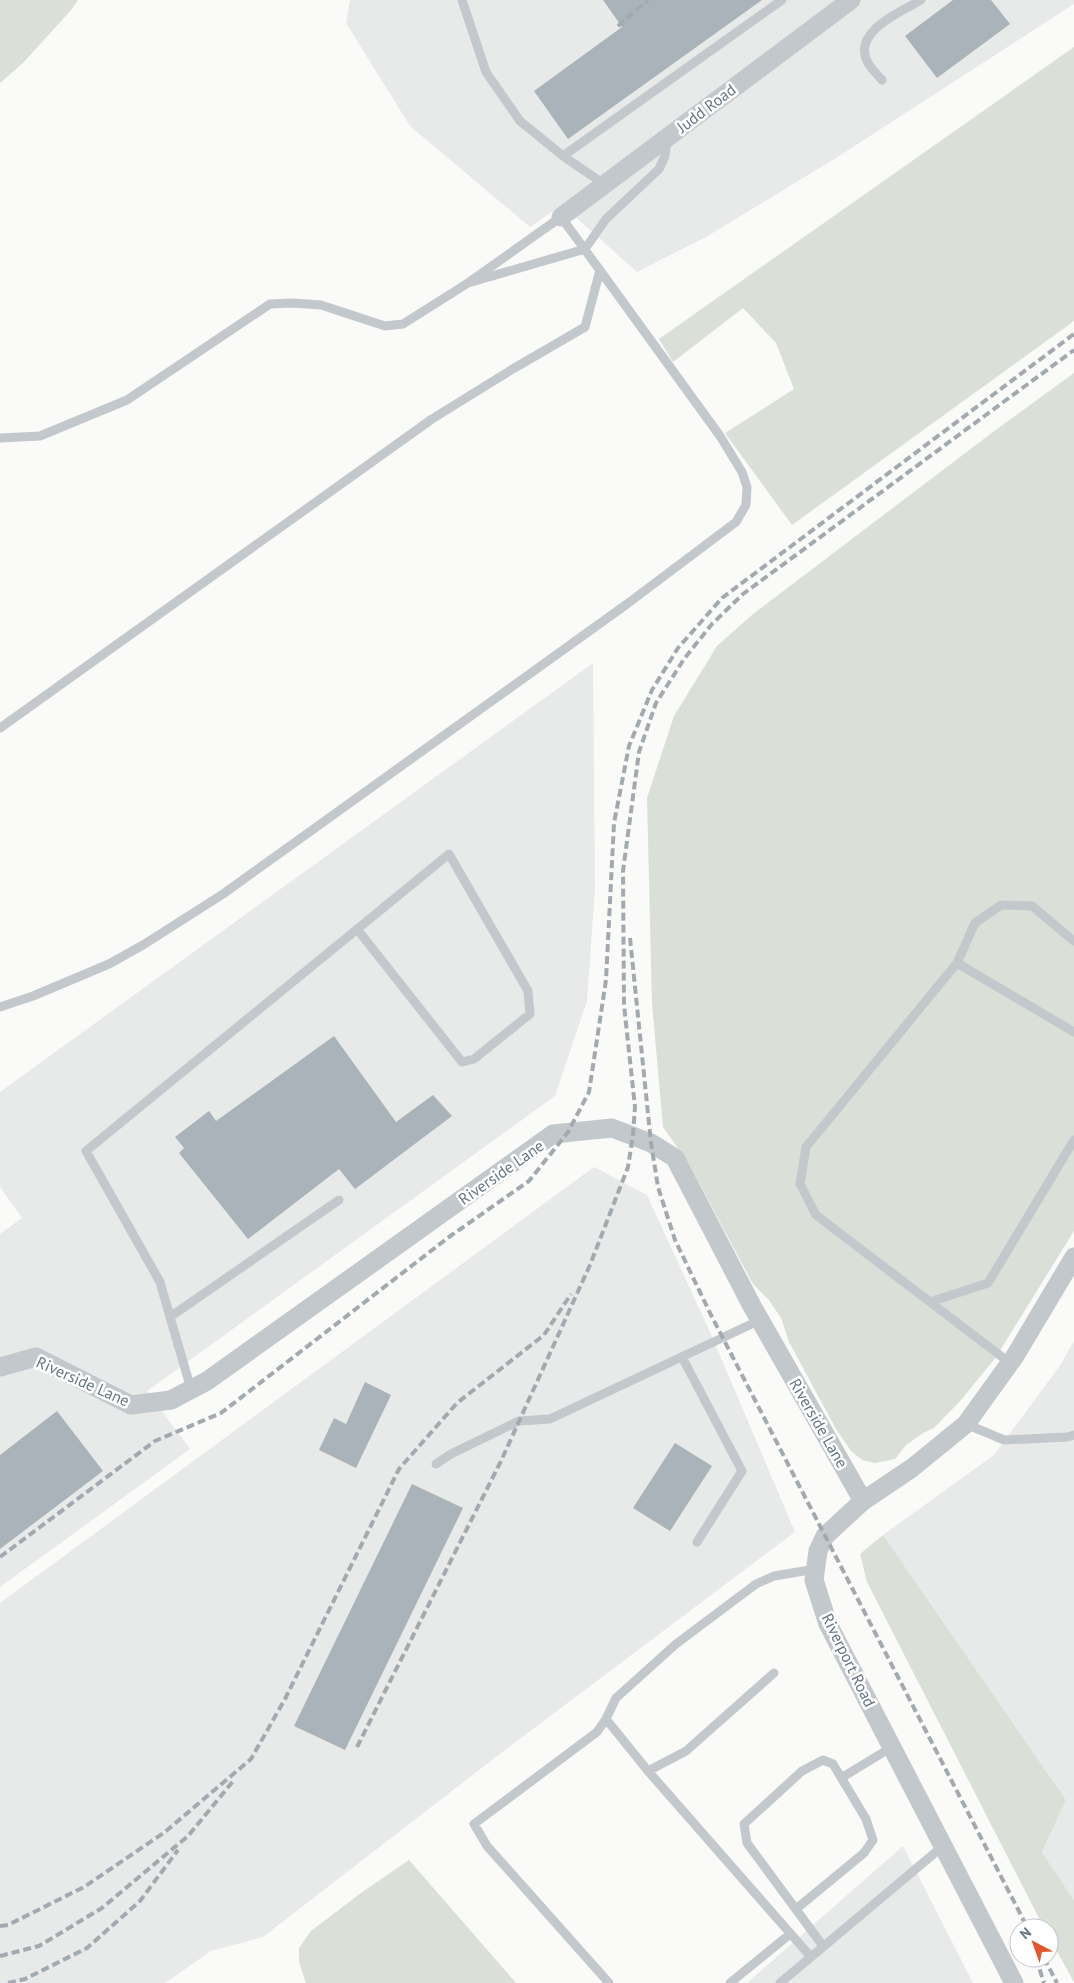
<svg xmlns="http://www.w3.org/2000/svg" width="1074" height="1983" font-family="'PT Sans',sans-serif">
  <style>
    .built { fill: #e8e9e9 }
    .green { fill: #dadfd7 }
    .building { fill: #aab3b9 }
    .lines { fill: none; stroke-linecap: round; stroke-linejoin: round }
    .service { stroke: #c3c8cc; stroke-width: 9 }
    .minor { stroke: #c3c8cc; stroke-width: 19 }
    .rail { stroke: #a2aab0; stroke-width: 4; stroke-dasharray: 8 4; stroke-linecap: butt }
    .labels { text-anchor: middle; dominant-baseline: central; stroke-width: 5; stroke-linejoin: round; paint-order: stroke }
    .street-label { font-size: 16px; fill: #657683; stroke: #fff }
  </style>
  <rect width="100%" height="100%" fill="#fafaf8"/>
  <path class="built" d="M350 0H1074V4L836 158 706 237 637 272 562 205 530 227 410 126 346 23Z
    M593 663 595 889 587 1001 555 1096 147 1391 190 1449 0 1587V1234L22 1218 0 1187V1092Z
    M594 1167 647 1195 710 1332 795 1532 505 1750 263 1937 211 1951 165 1983H0V1603Z
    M1074 1341V1900L1042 1852 1066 1800 883 1535 994 1455 1059 1367Z
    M903 1846 973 1983H747Z"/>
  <path class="green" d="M0 0H78L72 9 23 63 0 83Z
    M1074 47V321L792 525 725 433 794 389 776 343 743 308 673 362 659 339Z
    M1074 373V1231L996 1357 962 1399 934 1428 923 1433 906 1445 895 1459 875 1463 862 1460 851 1451 836 1429 789 1342 781 1318 769 1300 753 1284 689 1164 663 1127 652 1003 647 798 674 716 717 646 753 614 997 429Z
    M883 1535 1066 1800 1042 1852 1074 1900V1982L1049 1937V1928H1044L867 1582 860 1554Z
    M409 1860 516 1983H306L299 1962V1948L311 1931 361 1893Z"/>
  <path class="building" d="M603 0H762L568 139 534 91 622 27Z
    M953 0H991L1010 24 937 78 905 36Z
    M334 1036 396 1122 433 1095 452 1116 355 1189 339 1169 248 1239 179 1153 184 1148 175 1137 209 1111 216 1121Z
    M365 1382 391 1395 356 1468 319 1450 334 1418 346 1424Z
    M57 1411 103 1471 0 1549V1455Z
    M675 1443 712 1466 670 1531 633 1508Z
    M412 1484 463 1508 345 1750 294 1726Z"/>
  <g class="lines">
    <path class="service" d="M462 0 486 72 520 121 563 156 604 184
      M882 80C877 74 870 68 867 61 853 31 901 12 921 0
      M563 156 782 0
      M0 438 40 436 127 400 270 304 292 303 321 305 385 326 403 324 468 283
      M0 728 432 419 511 370 585 327 600 270
      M957 963 975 923 1001 905 1032 906 1074 941
      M0 1007 33 996 109 964 143 945 223 894 627 604 736 522 746 505 747 487 742 472 720 436 599 269 561 217 468 283 585 249 606 219 659 169 665 156 667 140
      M930 1302 988 1283 1074 1140
      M170 1317 160 1282 86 1151 449 854 528 991 530 1014 474 1059 462 1062 357 929
      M682 1357 742 1471 697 1542
      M1010 1363 816 1215 800 1184 806 1147 957 963 1074 1032
      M191 1389 170 1317 339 1200
      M966 1424 1004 1440 1067 1437 1074 1435
      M436 1464 451 1454 519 1421 550 1419 760 1320
      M606 1719 648 1771 811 1957 780 1983
      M648 1771 686 1751 774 1673
      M841 1778 892 1747
      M796 1909 864 1853 873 1840 866 1819 833 1764 823 1760 802 1771 744 1824 747 1843 823 1946
      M811 1957 943 1846
      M609 1983 487 1846 474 1824 597 1732 606 1719 616 1698 676 1644 756 1584 774 1576 816 1569
      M730 1983 790 1934"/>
    <path class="minor" d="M561 217 851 0
      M0 1367 36 1357 131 1405 171 1400 207 1381 553 1134 612 1128 651 1143 675 1158 752 1306 863 1501
      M1014 1983 828 1624 814 1580 818 1551 825 1536 863 1501 912 1468 966 1424 1015 1356 1074 1257"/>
    <path class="rail" d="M618 26 648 0
      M630 938 651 1143 658 1187 675 1240 711 1315 1023 1919 1026 1928
      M0 1557 155 1441 221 1413 449 1237 529 1181 568 1132 589 1092 606 980 614 823 629 746 652 690 678 648 722 598 1074 334
      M357 1747 501 1461 590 1265 628 1167 633 1135 635 1107 624 1005 623 871 639 752 656 703 684 659 712 624 743 594 1074 350
      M0 1926 8 1925 84 1887 165 1832 251 1759 285 1699 399 1469 457 1403 544 1335 571 1294
      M0 1956 39 1946 102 1908 188 1836 234 1780
      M1036 1958 1044 1983
      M1044 1958 1057 1983
      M8 1983 25 1979 87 1948 140 1901 178 1850"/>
  </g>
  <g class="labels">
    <g class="street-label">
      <text transform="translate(706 108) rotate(-37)">Judd Road</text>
      <text transform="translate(501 1172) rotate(-35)">Riverside Lane</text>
      <text transform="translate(83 1381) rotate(24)">Riverside Lane</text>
      <text transform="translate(819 1423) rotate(60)">Riverside Lane</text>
      <text transform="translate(849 1660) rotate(64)">Riverport Road</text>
    </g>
  </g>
  <g transform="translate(1034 1943) rotate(319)"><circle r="24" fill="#ffffff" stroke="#c1c8cd"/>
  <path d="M0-4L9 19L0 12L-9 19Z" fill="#e4572e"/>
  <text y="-8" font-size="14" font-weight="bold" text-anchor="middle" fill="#657683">N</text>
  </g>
</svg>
